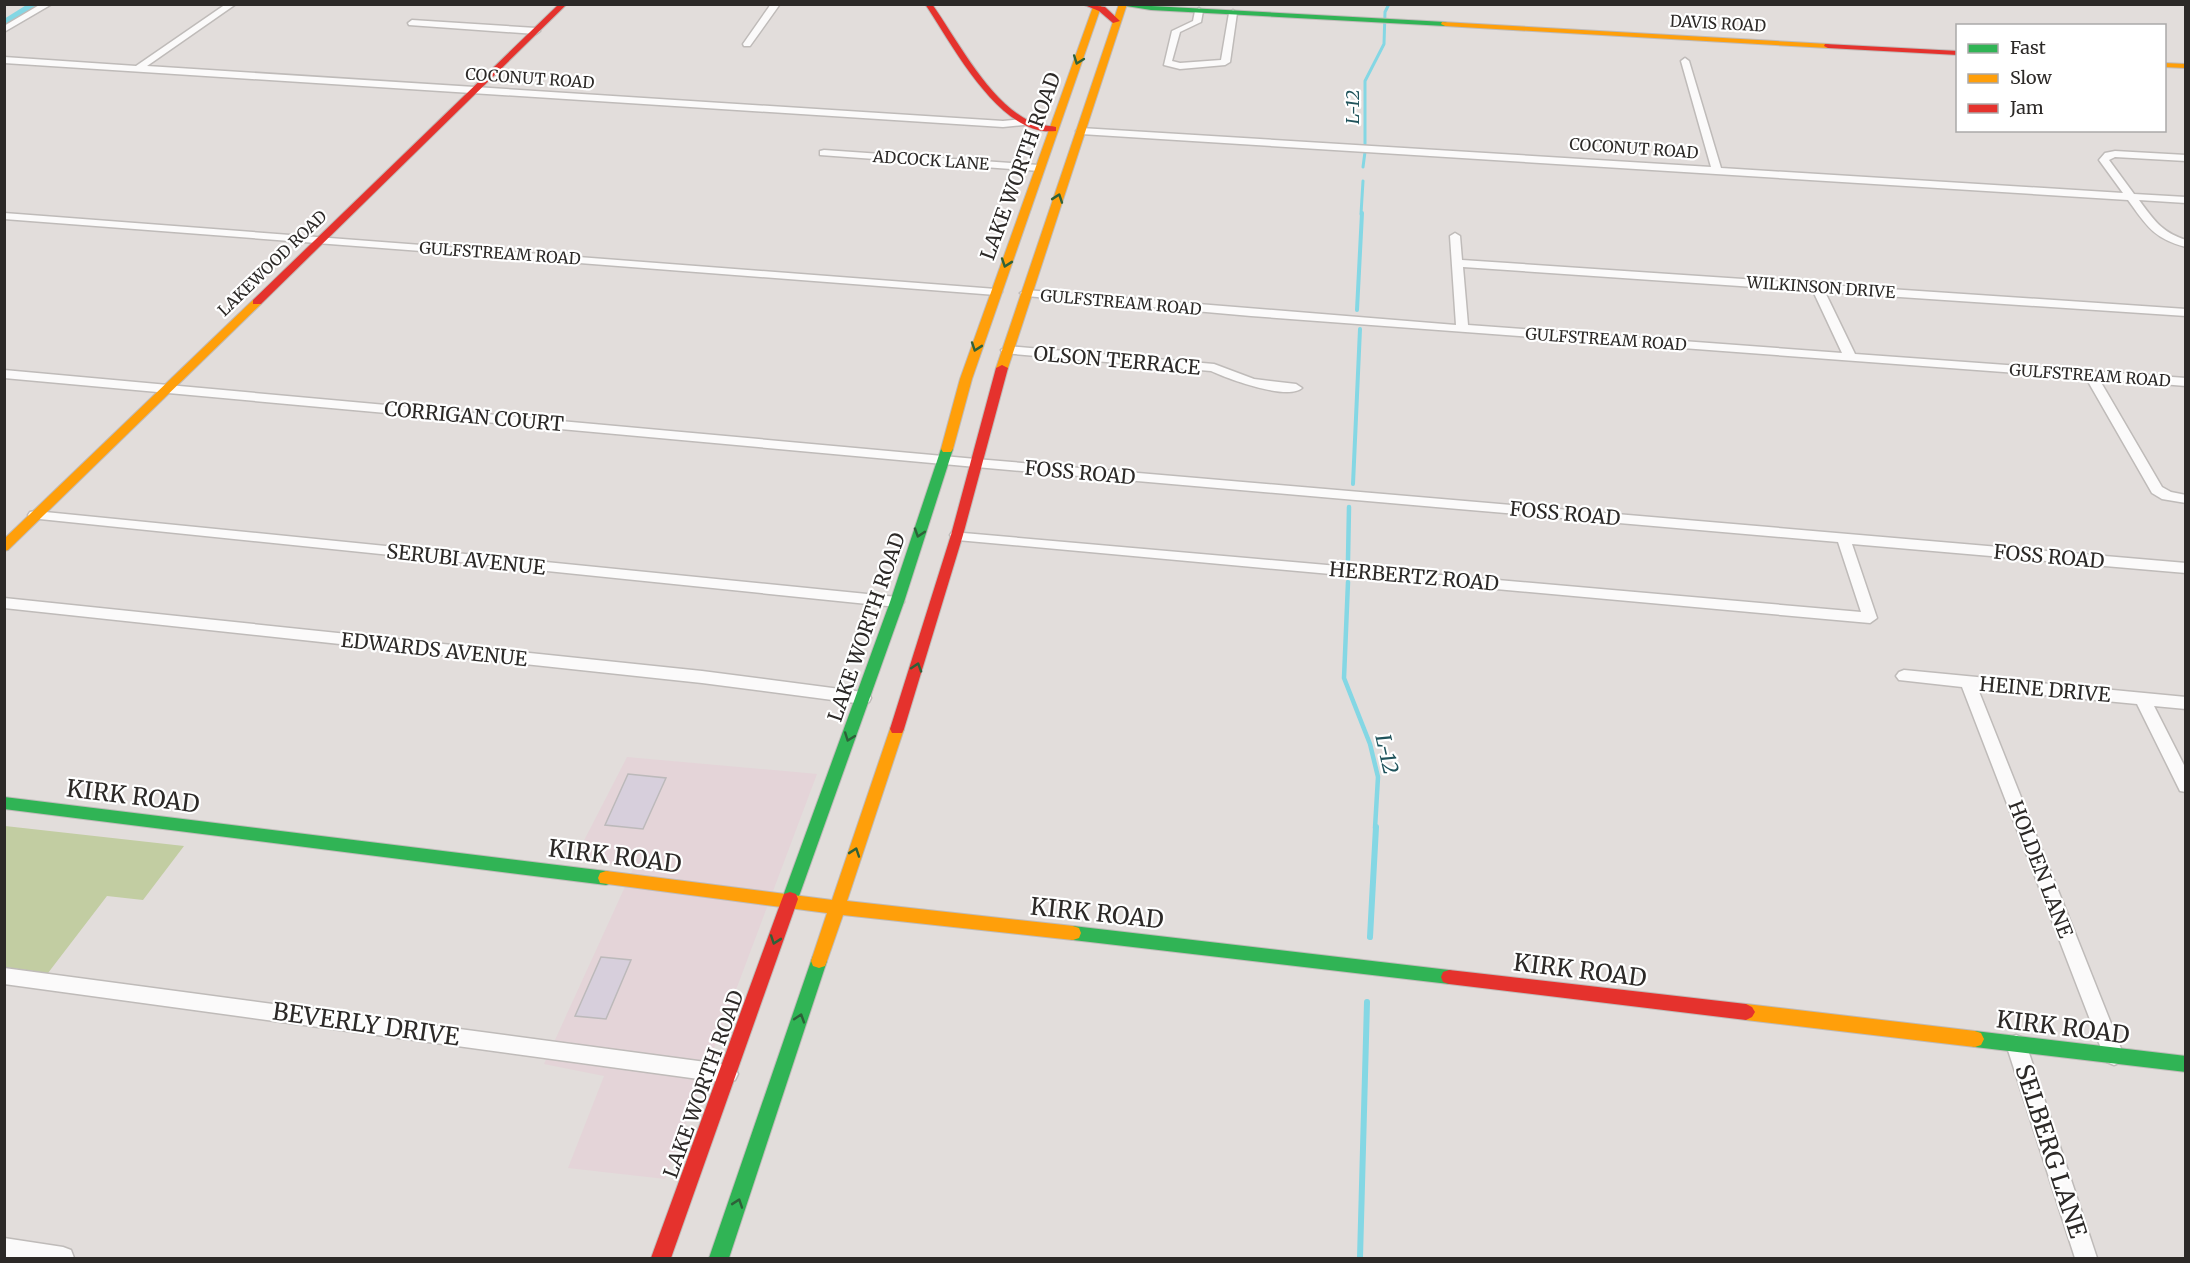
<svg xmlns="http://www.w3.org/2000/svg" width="2190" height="1263" font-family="Merriweather,serif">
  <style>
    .commercial { fill: #e4d4d8 }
    .green { fill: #c2cda2 }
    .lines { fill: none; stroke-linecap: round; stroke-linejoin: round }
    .stream-far3 { stroke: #84d7e4; stroke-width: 3 }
    .stream-far2 { stroke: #84d7e4; stroke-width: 4 }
    .stream-far1 { stroke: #84d7e4; stroke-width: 4.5 }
    .stream { stroke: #84d7e4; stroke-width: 6 }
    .canal { fill: #84d7e4; fill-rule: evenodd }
    .building { fill: #d7cfdc; stroke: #bcb9ba; stroke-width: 1.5 }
    .street-casing { stroke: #bfbbb9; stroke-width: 3 }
    .fast-casing { stroke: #bfbbb9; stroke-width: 2 }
    .slow-casing { stroke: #bfbbb9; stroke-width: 2 }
    .jam-casing { stroke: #bfbbb9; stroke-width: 2 }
    .street { fill: #fbfafa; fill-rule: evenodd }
    .fast { fill: #30b455; fill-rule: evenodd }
    .slow { fill: #ff9f0a; fill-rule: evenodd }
    .jam { fill: #e5322d; fill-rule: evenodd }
    .oneway { stroke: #2e6139 }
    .labels { text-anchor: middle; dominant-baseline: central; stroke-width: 4.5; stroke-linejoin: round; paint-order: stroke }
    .far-street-label { font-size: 16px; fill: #2c2927; stroke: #fff }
    .far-water-label { font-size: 18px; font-style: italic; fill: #1f535b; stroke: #fff }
    .street-label { font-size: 20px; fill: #2c2927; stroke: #fff }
    .water-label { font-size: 21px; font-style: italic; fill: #1f535b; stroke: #fff }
    .near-street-label { font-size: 24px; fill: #2c2927; stroke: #fff }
  </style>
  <rect width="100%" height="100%" fill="#e2dddb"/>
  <path class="commercial" d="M627 757 817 774 665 1179 568 1168 604 1076 544 1064 634 867 574 860Z"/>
  <path class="green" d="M4 826H5L184 846 143 900 107 896 48 973 5 967Z"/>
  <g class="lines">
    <path class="stream-far3" d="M1365 144V81L1384 44 1385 12 1389 4
      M1363 167 1365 152
      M1361 214 1363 181"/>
    <path class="stream-far2" d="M1357 310 1362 213
      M1353 484 1360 329"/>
    <path class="stream-far1" d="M1348 560 1349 507
      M1348 582 1344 678 1370 744 1378 777 1375 828"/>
    <path class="stream" d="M1370 937 1376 827
      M1360 1258 1367 1002"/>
    <path class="canal" d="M28 4H39L4 26V19Z"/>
  </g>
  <path class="building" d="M628 774 666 778 643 829 605 825Z
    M601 957 631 960 606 1019 575 1016Z"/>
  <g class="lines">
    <g class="street-casing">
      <path id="street" d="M41 4H52L4 32V26Z
        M226 4H236L147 66 1003 121 1024 119 1029 122 1024 125 1003 127 4 63V57L136 66Z
        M771 4H780L750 46H744L743 44Z
        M1199 8 1203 11 1201 22 1180 32 1172 61 1180 63 1221 60 1229 13 1233 10 1237 13 1230 62 1225 65 1180 69 1164 65 1172 31 1193 21 1195 11Z
        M412 20 536 28 540 31 536 34 409 25 408 23Z
        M1685 58 1689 61 1721 168 2123 193 2099 160 2105 153 2115 151 2186 155V161L2115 157 2109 160 2134 194 2186 197V203L2139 200C2154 220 2161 232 2186 240V247C2154 239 2146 225 2128 200L1081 134 1076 131 1081 128 1711 167 1681 61Z
        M824 150 1039 165 1044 168 1039 171 820 155V151Z
        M4 213 996 289 1002 292 996 295 4 219Z
        M1455 233 1460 236 1462 260 2186 309V316L1825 292 1855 354 2186 378V386L2099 379 2162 487 2171 492 2186 495V503L2162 499 2152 493 2086 378 1251 316 1026 296 1020 293 1026 290 1456 325 1450 236ZM1463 267 1813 291 1842 353 1468 325Z
        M1007 346 1214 364 1254 379 1296 384 1302 388C1288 401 1228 379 1211 371L1003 353 1001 350Z
        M4 370 976 459 2186 563V573L1852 544 1877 618 1870 623 957 540 950 535 952 532 1861 612 1838 542 976 467 4 378Z
        M35 511 897 597 904 602 897 607 30 518 28 515 30 512Z
        M4 598 702 671 863 692 869 694 871 698 869 702 863 704 702 683 4 608Z
        M1904 670 2186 697V709L2154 706 2186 769V792L2180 791 2137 704 1978 689 2124 1056 2121 1062 2114 1065 2107 1062 2104 1056 1962 687 1899 680 1896 676 1899 672Z
        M4 968 728 1065 735 1068 738 1074 735 1080 728 1083 4 984Z
        M2016 1035 2023 1038 2026 1044 2097 1258H2075L2006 1044 2009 1038Z
        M4 1238 63 1247 71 1250 74 1258H4Z"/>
    </g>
    <g class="fast-casing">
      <path id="fast" d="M1114 4 1445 22 1449 24 1445 26 1151 10Z
        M947 445 953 449 904 602 798 899 796 904 790 906 784 904 782 899 890 602 941 449Z
        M4 797 606 871 612 873 614 878 612 883 606 885 4 809Z
        M1073 926 1449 970 1455 972 1457 977 1455 982 1449 984 1073 940 1067 938 1065 933 1067 928Z
        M819 954 825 956 827 961 729 1258H709L811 961 813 956Z
        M1975 1031 2186 1056V1072L1975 1047 1969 1045 1966 1039 1969 1033Z"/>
    </g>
    <g class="slow-casing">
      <path id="slow" d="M1094 4H1102L972 379 953 449 951 452H943L941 449 960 379Z
        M1119 4H1127L1008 368 1006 370H998L996 368Z
        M1442 22 1828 44 1832 46 1828 48 1445 26 1441 24Z
        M2164 63 2186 64V68L2164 67Z
        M257 299 261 300V304L8 550 4 551V539L253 300Z
        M897 724 902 725 904 729 847 901 1073 926 1079 928 1081 933 1079 938 1073 940 843 915 827 961 825 966 819 968 813 966 811 961 827 913 600 883 598 878 600 873 606 871 832 900 890 729 892 725Z
        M1746 1004 1975 1031 1981 1033 1984 1039 1981 1045 1975 1047 1746 1020 1740 1017 1737 1012 1740 1007Z"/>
    </g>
    <g class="jam-casing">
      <path id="jam" d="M559 4H567L261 304H253V300Z
        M925 4H932C958 41 988 100 1029 121 1037 126 1047 125 1056 127V131C1000 138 952 44 925 4Z
        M1082 4 1105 7 1120 21 1113 23 1099 11Z
        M1825 44 1958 51V55L1828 48 1824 46Z
        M1002 365 1008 368 963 535 904 729 902 733H892L890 729 951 535 996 368Z
        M790 892 796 894 798 899 671 1258H651L782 899 784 894Z
        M1449 970 1746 1004 1752 1007 1755 1012 1752 1017 1746 1020 1449 984 1443 982 1441 977 1443 972Z"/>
    </g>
    <use href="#street" class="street"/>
    <use href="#fast" class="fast"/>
    <use href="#slow" class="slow"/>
    <use href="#jam" class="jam"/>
  </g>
  <defs><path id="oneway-chevron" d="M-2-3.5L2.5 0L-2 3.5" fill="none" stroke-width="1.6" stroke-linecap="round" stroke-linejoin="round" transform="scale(1.5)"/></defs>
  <g class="oneway">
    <use href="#oneway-chevron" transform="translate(1078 60) rotate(110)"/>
    <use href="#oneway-chevron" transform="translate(1058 198) rotate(-71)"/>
    <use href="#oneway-chevron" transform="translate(1006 263) rotate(109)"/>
    <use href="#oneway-chevron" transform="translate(976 347) rotate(109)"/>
    <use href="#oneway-chevron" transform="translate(919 533) rotate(108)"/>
    <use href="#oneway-chevron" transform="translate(917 667) rotate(-72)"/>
    <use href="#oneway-chevron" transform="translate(849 737) rotate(110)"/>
    <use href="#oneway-chevron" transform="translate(855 852) rotate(-71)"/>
    <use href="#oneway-chevron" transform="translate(775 940) rotate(109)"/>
    <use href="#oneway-chevron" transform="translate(800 1018) rotate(-72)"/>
    <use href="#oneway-chevron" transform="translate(738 1203) rotate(-71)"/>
  </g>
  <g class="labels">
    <g class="far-street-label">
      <text transform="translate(1718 23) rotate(3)">DAVIS ROAD</text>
      <text transform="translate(530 78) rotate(4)">COCONUT ROAD</text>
      <text transform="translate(1634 148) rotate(4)">COCONUT ROAD</text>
      <text transform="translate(931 160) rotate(4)">ADCOCK LANE</text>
      <text transform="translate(500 253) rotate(4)">GULFSTREAM ROAD</text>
      <text transform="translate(272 263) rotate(-44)">LAKEWOOD ROAD</text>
      <text transform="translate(1821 287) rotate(4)">WILKINSON DRIVE</text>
      <text transform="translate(1121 302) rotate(5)">GULFSTREAM ROAD</text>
      <text transform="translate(1606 339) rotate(4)">GULFSTREAM ROAD</text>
      <text transform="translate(2090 375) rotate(4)">GULFSTREAM ROAD</text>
    </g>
    <g class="far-water-label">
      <text transform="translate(1352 107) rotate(-90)">L-12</text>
    </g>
    <g class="street-label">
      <text transform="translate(1020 166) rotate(-70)">LAKE WORTH ROAD</text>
      <text transform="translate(1117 360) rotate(5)">OLSON TERRACE</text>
      <text transform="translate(474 416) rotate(5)">CORRIGAN COURT</text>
      <text transform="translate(1080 472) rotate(5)">FOSS ROAD</text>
      <text transform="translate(1565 513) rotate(5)">FOSS ROAD</text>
      <text transform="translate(2049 556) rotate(5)">FOSS ROAD</text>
      <text transform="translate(466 559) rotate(6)">SERUBI AVENUE</text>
      <text transform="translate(1414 576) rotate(5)">HERBERTZ ROAD</text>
      <text transform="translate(866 627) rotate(-71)">LAKE WORTH ROAD</text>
      <text transform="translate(434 649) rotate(6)">EDWARDS AVENUE</text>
      <text transform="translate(2045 689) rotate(5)">HEINE DRIVE</text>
      <text transform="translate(2041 869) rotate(69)">HOLDEN LANE</text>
      <text transform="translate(703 1084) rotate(-70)">LAKE WORTH ROAD</text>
    </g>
    <g class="water-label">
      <text transform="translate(1387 754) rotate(77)">L-12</text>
    </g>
    <g class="near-street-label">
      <text transform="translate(133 796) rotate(7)">KIRK ROAD</text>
      <text transform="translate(615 856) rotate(7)">KIRK ROAD</text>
      <text transform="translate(1097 913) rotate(6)">KIRK ROAD</text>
      <text transform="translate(1580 970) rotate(7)">KIRK ROAD</text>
      <text transform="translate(366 1024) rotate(8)">BEVERLY DRIVE</text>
      <text transform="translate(2063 1027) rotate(7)">KIRK ROAD</text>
      <text transform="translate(2051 1151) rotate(72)">SELBERG LANE</text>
    </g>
  </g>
  <rect width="2190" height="1263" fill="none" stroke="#2c2927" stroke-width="12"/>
  <rect x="1956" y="24" width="210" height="108" fill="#ffffff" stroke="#aba9a9" stroke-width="1.5"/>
  <rect x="1968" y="44" width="30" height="9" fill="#30b455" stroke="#aba9a9" stroke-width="1.5"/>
  <text x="2010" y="54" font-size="18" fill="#2c2927">Fast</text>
  <rect x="1968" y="74" width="30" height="9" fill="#ff9f0a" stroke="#aba9a9" stroke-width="1.5"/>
  <text x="2010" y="84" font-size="18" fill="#2c2927">Slow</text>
  <rect x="1968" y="104" width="30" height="9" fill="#e5322d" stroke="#aba9a9" stroke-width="1.5"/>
  <text x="2010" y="114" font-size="18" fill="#2c2927">Jam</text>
</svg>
